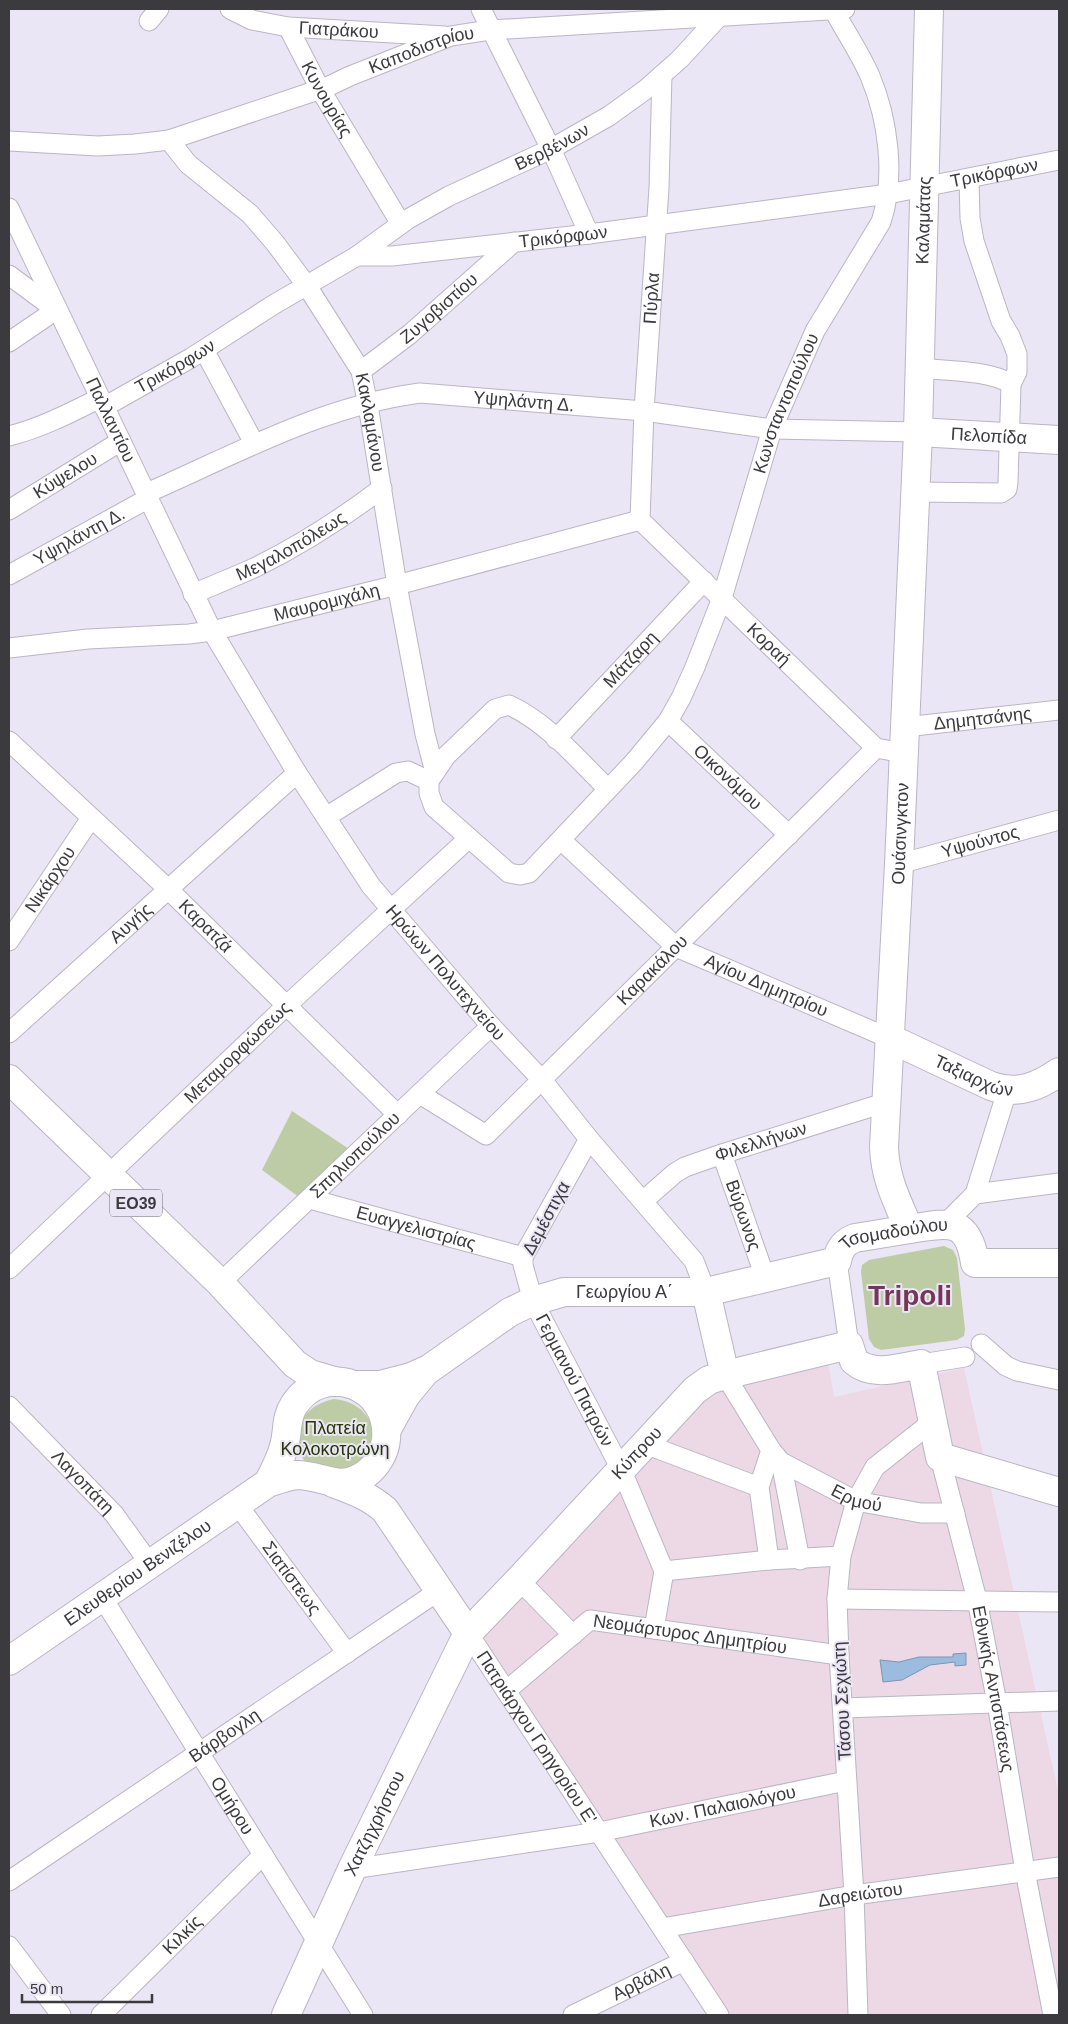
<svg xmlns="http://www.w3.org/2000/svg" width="1068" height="2024" font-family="Helvetica,sans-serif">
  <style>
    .commercial { fill: #edd8e6 }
    .green { fill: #bdcca5 }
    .water { fill: #9bbcdf; stroke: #7e95af }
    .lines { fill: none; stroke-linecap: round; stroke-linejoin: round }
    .street-casing { stroke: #bab5c3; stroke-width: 21 }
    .secondary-casing { stroke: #bab5c3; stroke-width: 30 }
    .primary-casing { stroke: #bab5c3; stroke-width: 30 }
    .street { stroke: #fff; stroke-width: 19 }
    .secondary { stroke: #fff; stroke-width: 28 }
    .primary { stroke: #fff; stroke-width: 28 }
    .labels { text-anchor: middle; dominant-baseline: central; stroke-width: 4; stroke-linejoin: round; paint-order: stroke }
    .shield { fill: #ebe6f5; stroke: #706e76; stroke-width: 1 }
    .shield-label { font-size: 16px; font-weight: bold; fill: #3b3a3f }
    .street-label { font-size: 18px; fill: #3b3a3f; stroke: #ebe6f5 }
    .park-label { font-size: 18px; fill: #263503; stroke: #ebe6f5 }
    .town-label { font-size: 28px; font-weight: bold; fill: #75365a; stroke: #ebe6f5 }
  </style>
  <rect width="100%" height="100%" fill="#ebe6f5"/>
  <path class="commercial" d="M827 1356 834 1397 964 1368 1059 1795V2015H726L479 1633 703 1387Z"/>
  <path class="green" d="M292 1111 349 1149 299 1197 262 1170Z
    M944 1246 953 1250 957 1258 965 1329 964 1336 957 1340 881 1350 874 1347 869 1339 861 1272 862 1265 869 1260Z
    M334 1399C357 1401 376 1417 373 1442 372 1446 372 1451 371 1453 366 1461 357 1467 352 1473L308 1466C286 1438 299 1406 334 1399Z"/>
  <path class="water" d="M966 1653V1665L955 1666V1662L930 1665 902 1680 883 1682 880 1660 899 1662 919 1657H953V1654Z"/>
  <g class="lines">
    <g class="street-casing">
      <g id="street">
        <path id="s1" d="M230 9 252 20 288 27 445 36"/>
        <path d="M481 9 551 149 589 234"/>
        <path d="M149 21 159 9"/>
        <path id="s2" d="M288 27 320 89 401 224"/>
        <path id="s3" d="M169 140 188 164 250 214 275 243 307 286 361 371 368 405 397 585 425 734 435 772"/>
        <path id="s4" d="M9 141 98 146 135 144 169 140 327 87 350 76 451 36 490 30 845 9"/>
        <path d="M969 179 970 218 974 241 1001 321 1010 336 1017 354V372L1011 384"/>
        <path id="s5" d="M9 208 212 631 297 773 371 886 491 1026 542 1080 589 1139 694 1261 706 1292"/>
        <path id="s6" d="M357 256 408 219 449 196 551 149 609 116 645 90 680 59 725 10"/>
        <path d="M9 275 56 310 9 342"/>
        <path d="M204 350 254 443"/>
        <path id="s7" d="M361 371 410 334 514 242"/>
        <path id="s8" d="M104 407 191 358 273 305 357 256H392L589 234 888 194 1059 160"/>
        <path d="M9 436C41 428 70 413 100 398"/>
        <path d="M914 492 1001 493 1007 489 1008 482 1011 384C989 370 946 371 919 368"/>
        <path id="s9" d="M147 493C236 454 322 406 420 393L644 411 772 429 918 432"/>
        <path id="s10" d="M9 510 121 441"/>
        <path id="s11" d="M640 520 644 411 659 188 662 75"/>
        <path id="s12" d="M640 520 876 748 903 753"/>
        <path id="s13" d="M9 575 149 498"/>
        <path id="s14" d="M193 594C214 585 234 577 254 568 297 547 344 517 382 488"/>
        <path id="s15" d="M9 648 88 639 189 634 212 631 397 585 640 520"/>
        <path id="s16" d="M668 721 789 835"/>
        <path id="s17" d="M905 727 1059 710"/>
        <path id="s18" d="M556 739 704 581"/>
        <path id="s19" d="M9 741 168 889 398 1115"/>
        <path id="s20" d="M608 789C577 759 548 723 509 705L495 709 446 756 429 781V793L434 807 509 873 520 875 529 873 634 762 668 721 681 698 695 667 722 598 772 429 815 331 881 222C896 177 888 119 870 76 860 53 845 31 833 9"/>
        <path d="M326 817 396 773 408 771 429 781"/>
        <path id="s21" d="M561 840 676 947 891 1039"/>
        <path id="s22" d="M899 864 1059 820"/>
        <path id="s23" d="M9 941 91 818"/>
        <path id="s24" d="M9 1033 297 773"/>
        <path id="s25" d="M420 1094 486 1135 876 748"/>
        <path id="s26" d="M589 1139 528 1248 523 1257V1265L533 1301 622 1471 664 1571 654 1629"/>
        <path id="s27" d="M722 1154 765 1277"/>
        <path d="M975 1194 1007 1091"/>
        <path id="s28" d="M310 1199 523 1257"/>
        <path id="s29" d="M643 1201 675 1173 685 1167 722 1154 887 1102"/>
        <path d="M946 1223 975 1194 1059 1183"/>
        <path d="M837 1261 849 1345"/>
        <path id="s30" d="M9 1269 286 1006 469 838"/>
        <path id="s31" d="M220 1283 491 1026"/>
        <path d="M981 1344 1006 1366 1017 1371 1059 1380"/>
        <path d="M921 1364 965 1357"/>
        <path d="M725 1375 771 1450 759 1487 769 1560"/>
        <path id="s32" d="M9 1406 114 1514 150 1564"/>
        <path d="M645 1444 759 1487"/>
        <path id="s33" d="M771 1450 781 1462 856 1501 921 1513H955"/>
        <path id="s34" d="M940 1457 977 1600 997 1703 1025 1871 1053 2015"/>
        <path d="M781 1462 800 1560"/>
        <path id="s35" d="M237 1504 347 1653"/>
        <path d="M664 1571 769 1560 841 1556"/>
        <path d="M519 1580 573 1635"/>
        <path id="s36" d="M102 1597 363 2015"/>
        <path d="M837 1599 1059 1602"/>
        <path id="s37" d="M468 1633 719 2015"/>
        <path id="s38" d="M506 1691 590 1620 839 1655"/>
        <path d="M843 1708 1059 1701"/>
        <path id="s39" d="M352 1869 599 1832 846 1781"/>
        <path id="s40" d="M9 1881 440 1590"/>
        <path id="s41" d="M662 1928 854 1895 1059 1867"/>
        <path d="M9 1946 61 2015"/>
        <path id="s42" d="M101 2015 263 1855"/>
        <path id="s43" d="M573 2015 684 1961"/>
        <path d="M858 2015 854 1895 839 1655 837 1599 841 1556 856 1501 875 1467 932 1422"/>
      </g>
    </g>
    <g class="secondary-casing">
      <g id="secondary">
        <path id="s44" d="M918 432 1059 440"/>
        <path id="s45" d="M891 1039 991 1086C1017 1095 1038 1087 1059 1072"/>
        <path id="s46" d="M909 1229C897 1201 885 1178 884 1147L899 864 918 432 929 9"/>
        <path d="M706 1292 725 1375"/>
        <path id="s47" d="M355 1385H380L411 1377 429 1369 510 1312 533 1301 564 1292H706L837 1261C839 1249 844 1242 855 1238 873 1235 892 1232 910 1229 947 1223 968 1216 975 1263H1059"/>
        <path d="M387 1429 406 1395 425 1372"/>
        <path d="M333 1483C352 1490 369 1496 385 1510L468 1633"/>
        <path id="s48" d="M286 2015 352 1869 468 1633 519 1580 695 1390 709 1380 725 1375 849 1345 854 1361C873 1377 898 1368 921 1364L940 1457 1059 1492"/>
      </g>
    </g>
    <g class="primary-casing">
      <g id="primary">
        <path d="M9 1079 220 1283 295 1364 310 1374 337 1382"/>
        <path id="s49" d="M9 1661 268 1483C277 1480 287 1476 297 1475 323 1475 339 1493 366 1474 377 1466 385 1452 386 1439 391 1385 324 1360 294 1405 286 1417 288 1429 285 1442 282 1457 275 1470 268 1483"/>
      </g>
    </g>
    <use href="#street" class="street"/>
    <use href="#secondary" class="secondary"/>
    <use href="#primary" class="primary"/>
  </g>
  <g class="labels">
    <rect class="shield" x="110" y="1189.5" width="52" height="27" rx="4"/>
    <g class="shield-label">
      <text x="136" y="1203">ΕΟ39</text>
    </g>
    <g class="street-label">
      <text stroke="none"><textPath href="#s1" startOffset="112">Γιατράκου</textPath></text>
      <text stroke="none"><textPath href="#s4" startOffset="429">Καποδιστρίου</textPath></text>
      <text stroke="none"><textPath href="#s2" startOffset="82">Κυνουρίας</textPath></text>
      <text stroke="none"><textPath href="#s6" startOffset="224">Βερβένων</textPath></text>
      <text stroke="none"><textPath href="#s8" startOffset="938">Τρικόρφων</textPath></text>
      <text stroke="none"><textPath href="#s46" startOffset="1014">Καλαμάτας</textPath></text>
      <text stroke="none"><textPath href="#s8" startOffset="502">Τρικόρφων</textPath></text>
      <text stroke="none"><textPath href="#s11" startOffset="222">Πύρλα</textPath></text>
      <text stroke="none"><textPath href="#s7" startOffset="100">Ζυγοβιστίου</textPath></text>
      <text stroke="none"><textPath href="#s8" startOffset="82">Τρικόρφων</textPath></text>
      <text stroke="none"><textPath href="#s9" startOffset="396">Υψηλάντη Δ.</textPath></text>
      <text stroke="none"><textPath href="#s20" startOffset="936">Κωνσταντοπούλου</textPath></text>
      <text stroke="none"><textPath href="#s5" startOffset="235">Παλλαντίου</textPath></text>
      <text stroke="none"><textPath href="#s3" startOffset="355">Κακλαμάνου</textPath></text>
      <text stroke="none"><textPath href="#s44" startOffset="71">Πελοπίδα</textPath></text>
      <text stroke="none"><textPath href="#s10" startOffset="66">Κύψελου</textPath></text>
      <text stroke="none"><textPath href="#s13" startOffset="80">Υψηλάντη Δ.</textPath></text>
      <text stroke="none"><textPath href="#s14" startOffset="109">Μεγαλοπόλεως</textPath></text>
      <text stroke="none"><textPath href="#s15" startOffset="322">Μαυρομιχάλη</textPath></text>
      <text stroke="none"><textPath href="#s12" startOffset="179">Κοραή</textPath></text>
      <text stroke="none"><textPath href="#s18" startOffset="109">Μάτζαρη</textPath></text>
      <text stroke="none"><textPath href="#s17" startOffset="78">Δημητσάνης</textPath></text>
      <text stroke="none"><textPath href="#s16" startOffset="82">Οικονόμου</textPath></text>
      <text stroke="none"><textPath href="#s46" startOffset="400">Ουάσινγκτον</textPath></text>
      <text stroke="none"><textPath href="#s22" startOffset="84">Υψούντος</textPath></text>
      <text stroke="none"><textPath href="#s23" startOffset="74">Νικάρχου</textPath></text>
      <text stroke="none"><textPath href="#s24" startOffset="164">Αυγής</textPath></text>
      <text stroke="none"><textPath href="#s19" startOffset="270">Καρατζά</textPath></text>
      <text stroke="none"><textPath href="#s25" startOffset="312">Καρακάλου</textPath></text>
      <text stroke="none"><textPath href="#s5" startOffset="884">Ηρώων Πολυτεχνείου</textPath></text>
      <text stroke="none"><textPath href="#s21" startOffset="255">Αγίου Δημητρίου</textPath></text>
      <text stroke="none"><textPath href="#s30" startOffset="315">Μεταμορφώσεως</textPath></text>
      <text stroke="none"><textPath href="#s45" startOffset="91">Ταξιαρχών</textPath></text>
      <text stroke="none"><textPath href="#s29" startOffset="134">Φιλελλήνων</textPath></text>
      <text stroke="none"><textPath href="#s31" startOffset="186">Σπηλιοπούλου</textPath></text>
      <text stroke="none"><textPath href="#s27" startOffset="65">Βύρωνος</textPath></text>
      <text transform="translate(546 1218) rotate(-62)">Δεμέστιχα</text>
      <text stroke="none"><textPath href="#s28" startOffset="110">Ευαγγελιστρίας</textPath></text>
      <text stroke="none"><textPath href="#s47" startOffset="580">Τσομαδούλου</textPath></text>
      <text stroke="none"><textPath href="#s47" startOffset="294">Γεωργίου Α΄</textPath></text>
      <text stroke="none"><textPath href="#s26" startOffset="270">Γερμανού Πατρών</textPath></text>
      <text stroke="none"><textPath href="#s48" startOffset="670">Κύπρου</textPath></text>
      <text stroke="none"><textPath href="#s32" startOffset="106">Λαγοπάτη</textPath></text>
      <text stroke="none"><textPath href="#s33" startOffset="100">Ερμού</textPath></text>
      <text stroke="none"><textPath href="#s49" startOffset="156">Ελευθερίου Βενιζέλου</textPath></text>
      <text stroke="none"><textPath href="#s35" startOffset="92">Σιατίστεως</textPath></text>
      <text stroke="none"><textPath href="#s38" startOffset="211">Νεομάρτυρος Δημητρίου</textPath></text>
      <text stroke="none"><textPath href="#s34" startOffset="238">Εθνικής Αντιστάσεως</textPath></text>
      <text transform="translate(842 1701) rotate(-93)">Τάσου Σεχιώτη</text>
      <text stroke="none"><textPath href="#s40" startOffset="260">Βάρβογλη</textPath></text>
      <text stroke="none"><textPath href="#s37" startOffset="125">Πατριάρχου Γρηγορίου Ε'</textPath></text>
      <text stroke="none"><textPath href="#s36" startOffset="246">Ομήρου</textPath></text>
      <text stroke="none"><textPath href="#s39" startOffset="376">Κων. Παλαιολόγου</textPath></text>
      <text stroke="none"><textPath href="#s48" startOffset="211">Χατζηχρήστου</textPath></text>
      <text stroke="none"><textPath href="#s41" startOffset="201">Δαρειώτου</textPath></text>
      <text stroke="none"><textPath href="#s42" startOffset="114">Κιλκίς</textPath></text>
      <text stroke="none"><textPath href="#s43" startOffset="76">Αρβάλη</textPath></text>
    </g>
    <g class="park-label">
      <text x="335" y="1428">Πλατεία<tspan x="335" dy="21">Κολοκοτρώνη</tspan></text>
    </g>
    <g class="town-label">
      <text x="910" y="1295">Tripoli</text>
    </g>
  </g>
  <rect width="1068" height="2024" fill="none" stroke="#3b3a3f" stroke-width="20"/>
  <path d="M22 1994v8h130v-8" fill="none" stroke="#3b3a3f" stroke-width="2.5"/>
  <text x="30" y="1994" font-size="15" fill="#3b3a3f" stroke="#ebe6f5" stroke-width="4" paint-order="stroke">50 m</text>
</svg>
